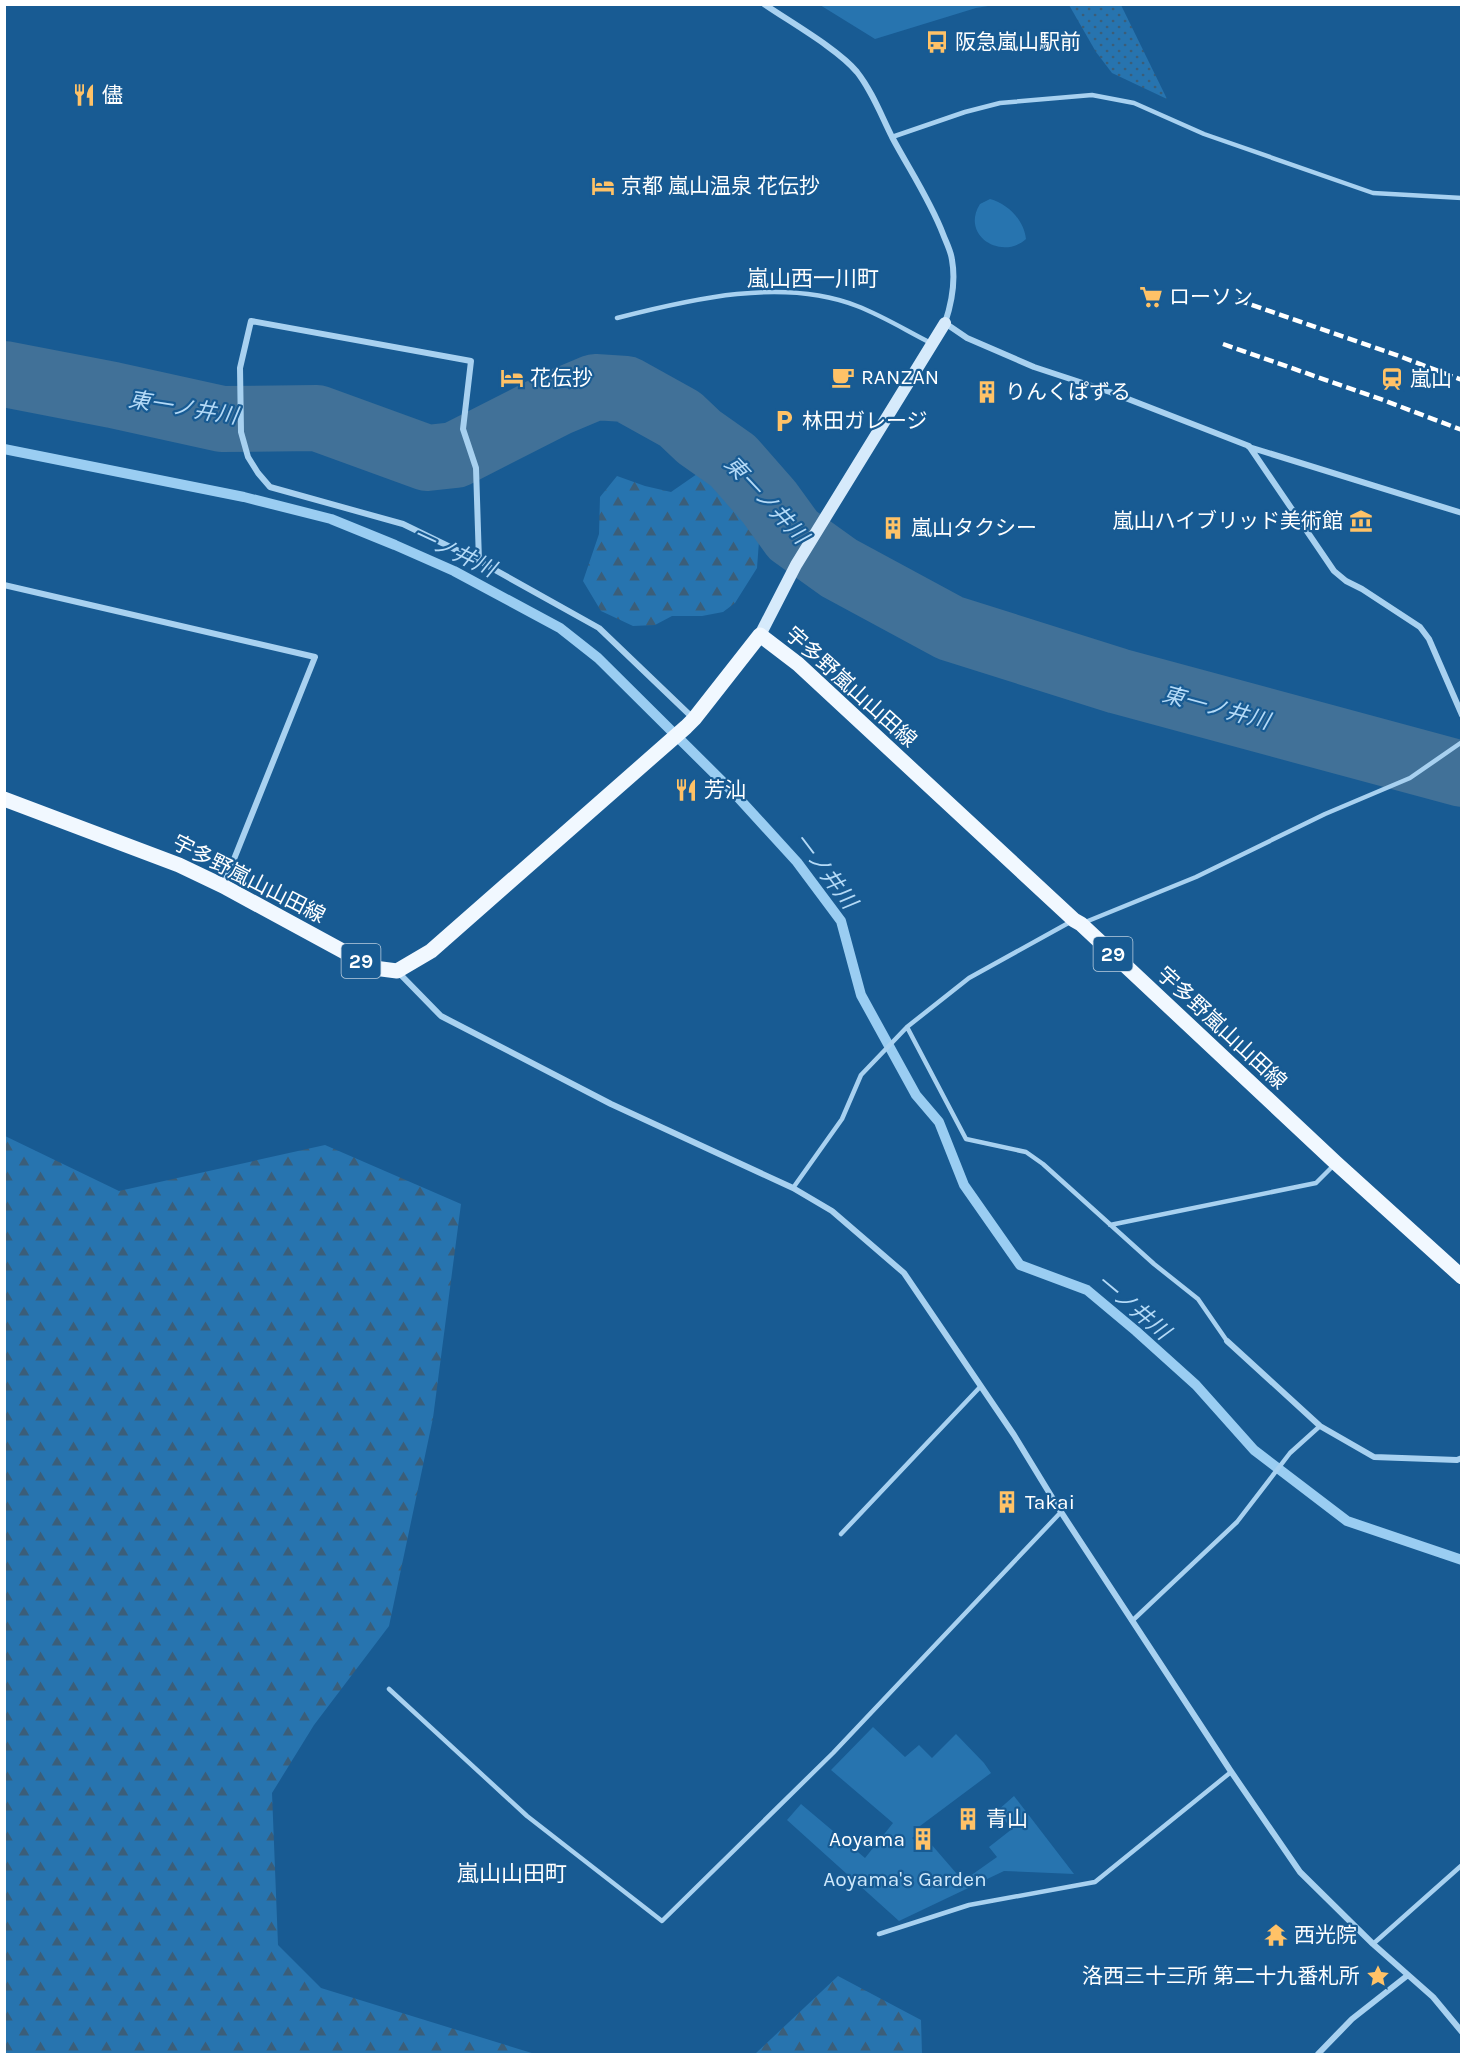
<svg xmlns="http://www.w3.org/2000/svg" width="1466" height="2059" font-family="Karla,'Noto Sans JP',sans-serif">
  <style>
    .grass { fill: url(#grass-dots) }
    .forest { fill: url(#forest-firs) }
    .green { fill: #2774af }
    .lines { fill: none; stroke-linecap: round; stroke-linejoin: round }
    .stream { stroke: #9acdf2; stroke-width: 10 }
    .river { stroke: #417198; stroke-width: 66 }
    .service { stroke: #a8d1f0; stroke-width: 4.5 }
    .minor { stroke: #a8d1f0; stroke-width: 6 }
    .secondary { stroke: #d6eafb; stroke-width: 12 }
    .primary { stroke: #f1f8ff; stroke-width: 15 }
    .rail { stroke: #fff; stroke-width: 4.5; stroke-dasharray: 10 4.5; stroke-linecap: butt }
    .labels { text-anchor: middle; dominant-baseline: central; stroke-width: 4.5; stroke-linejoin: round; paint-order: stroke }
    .shield { fill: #185b93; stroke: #bacedf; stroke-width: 1.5 }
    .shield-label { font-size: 20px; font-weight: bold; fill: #fff }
    .poi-label { font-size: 21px; fill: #fff; stroke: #185b93; text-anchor: start }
    .street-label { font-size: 21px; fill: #fff; stroke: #185b93 }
    .park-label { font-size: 21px; fill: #cee8fb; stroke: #185b93 }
    .neighbourhood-label { font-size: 22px; fill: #fff; stroke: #185b93 }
    .water-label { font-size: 22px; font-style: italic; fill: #b4daf7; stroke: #185b93 }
  </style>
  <defs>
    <pattern id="grass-dots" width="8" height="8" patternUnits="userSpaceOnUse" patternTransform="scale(1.5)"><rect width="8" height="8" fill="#2774af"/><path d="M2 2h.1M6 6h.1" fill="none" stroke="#3b5e79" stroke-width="1.8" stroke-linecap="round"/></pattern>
    <pattern id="forest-firs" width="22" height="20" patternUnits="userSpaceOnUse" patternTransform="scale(1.5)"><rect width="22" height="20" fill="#2774af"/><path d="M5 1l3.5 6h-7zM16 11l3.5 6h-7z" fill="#3b5e79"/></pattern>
  </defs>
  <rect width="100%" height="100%" fill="#185b93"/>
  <path class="grass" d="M1069 5H1121L1167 99 1112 73 1096 52Z"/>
  <path class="forest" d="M697 474 718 479 759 541 757 568 735 603 723 612 702 616H672L655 625 633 626 601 611 583 581 599 534 600 497 617 476 645 486 671 492Z
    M5 1136 119 1191 325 1145 461 1204 433 1418 389 1626 314 1725 272 1793 278 1945 321 1988 535 2054H5Z
    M838 1976 921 2020 922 2054H755Z"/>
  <path class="green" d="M820 5H994L976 8 875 39Z
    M990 199C1008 204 1024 220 1026 239 1002 261 960 236 980 204Z
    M873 1727 905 1757 919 1745 932 1758 956 1734 984 1763 991 1773 920 1826 921 1831 912 1838 924 1850 931 1844 963 1881 997 1857 989 1847 1012 1829 997 1811 1014 1796 1074 1874 1004 1871 899 1921 787 1820 801 1804 865 1858 893 1823 831 1770Z"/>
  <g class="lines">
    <path class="stream" d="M4 449 244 497 331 519 395 545 454 571 560 628 598 658 734 793 797 862 841 921 861 995 916 1095 939 1122 964 1185 1020 1265 1087 1290 1136 1331 1196 1385 1254 1450 1347 1521 1462 1560"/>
    <path class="river" d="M4 374 113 395 222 419 317 418 427 458 455 455 557 403 595 387 626 389 680 419 699 437 733 461 769 502 793 535 839 568 950 628 1118 681 1462 774"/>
    <path class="service" d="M892 137 965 112 1000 103 1092 95 1134 103 1204 134 1373 193 1462 198
      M617 318C691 299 783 277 857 306 883 316 907 331 931 343
      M1083 923 1196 877 1325 814 1410 778 1462 742
      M907 1027 966 1139 1026 1152 1043 1164 1154 1264 1198 1299 1227 1341
      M793 1188 842 1119 861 1075 907 1027 969 978 1072 921
      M1110 1225 1316 1183 1333 1166
      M841 1534 981 1386
      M1132 1621 1237 1522 1290 1453 1320 1426
      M389 1689 527 1816 662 1921 833 1753 1061 1512
      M879 1934 969 1905 1095 1882 1231 1772
      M1373 1944 1462 1865"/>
    <path class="minor" d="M764 4C790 22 838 49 857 72 872 91 881 115 892 137 909 169 930 200 943 234 946 242 951 251 952 260 956 282 952 302 945 323L967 338 1034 367 1110 392 1249 446 1334 571 1346 581 1362 589 1420 627 1429 639 1462 715
      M1249 447 1462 513
      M479 561 476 468 463 429 471 361 251 321 240 368 241 432 248 457 258 473 270 487 403 524 479 561 599 628 694 719
      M4 585 315 657 224 884
      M397 971 441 1016 611 1104 793 1188 832 1211 904 1273 1014 1435 1061 1512 1230 1770 1300 1872 1373 1944 1433 1997 1462 2032
      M1227 1341 1320 1426 1374 1457 1457 1460 1462 1458
      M1318 2054 1352 2019 1408 1975"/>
    <path class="secondary" d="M760 635 796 565 945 323"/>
    <path class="primary" d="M4 799 179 865 223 886 374 968 397 971 431 951 686 727 694 719 760 635 798 664 1074 920 1081 924 1336 1163 1462 1277"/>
    <path class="rail" d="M1238 300 1399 356 1462 380
      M1223 344 1383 400 1462 430"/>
  </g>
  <defs>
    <g id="bus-bare" transform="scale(1.8)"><path d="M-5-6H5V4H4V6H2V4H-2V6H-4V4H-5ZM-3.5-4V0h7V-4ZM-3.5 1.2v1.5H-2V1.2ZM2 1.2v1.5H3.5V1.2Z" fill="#ffc267" stroke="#185b93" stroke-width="2.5" paint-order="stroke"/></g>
    <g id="restaurant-bare" transform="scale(1.8)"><path d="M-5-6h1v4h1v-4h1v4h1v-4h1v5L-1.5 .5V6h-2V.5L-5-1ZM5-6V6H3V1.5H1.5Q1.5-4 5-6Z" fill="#ffc267" stroke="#185b93" stroke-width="2.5" paint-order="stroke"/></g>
    <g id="hotel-bare" transform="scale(1.8)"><path d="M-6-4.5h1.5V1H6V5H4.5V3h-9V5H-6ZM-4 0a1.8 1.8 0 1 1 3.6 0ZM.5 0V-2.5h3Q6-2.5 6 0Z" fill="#ffc267" stroke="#185b93" stroke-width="2.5" paint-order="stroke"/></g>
    <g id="supermarket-bare" transform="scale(1.8)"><path d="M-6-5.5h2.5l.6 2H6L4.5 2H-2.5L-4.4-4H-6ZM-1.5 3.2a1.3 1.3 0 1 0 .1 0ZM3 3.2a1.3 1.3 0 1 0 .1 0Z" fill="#ffc267" stroke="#185b93" stroke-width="2.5" paint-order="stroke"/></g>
    <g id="cafe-bare" transform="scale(1.8)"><path d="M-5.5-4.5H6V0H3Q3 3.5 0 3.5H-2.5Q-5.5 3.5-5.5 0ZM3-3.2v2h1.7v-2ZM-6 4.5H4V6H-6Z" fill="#ffc267" stroke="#185b93" stroke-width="2.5" paint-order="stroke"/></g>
    <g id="station-bare" transform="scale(1.8)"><path d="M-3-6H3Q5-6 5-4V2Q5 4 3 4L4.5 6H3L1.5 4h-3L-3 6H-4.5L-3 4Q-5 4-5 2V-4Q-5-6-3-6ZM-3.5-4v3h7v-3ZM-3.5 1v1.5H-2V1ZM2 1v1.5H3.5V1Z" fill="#ffc267" stroke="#185b93" stroke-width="2.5" paint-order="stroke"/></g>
    <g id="building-bare" transform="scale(1.8)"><path d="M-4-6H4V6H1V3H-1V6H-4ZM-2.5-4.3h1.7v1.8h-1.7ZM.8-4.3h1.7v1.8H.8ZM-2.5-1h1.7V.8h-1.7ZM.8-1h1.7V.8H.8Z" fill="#ffc267" stroke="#185b93" stroke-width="2.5" paint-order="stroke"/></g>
    <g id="parking-bare" transform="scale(1.8)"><path d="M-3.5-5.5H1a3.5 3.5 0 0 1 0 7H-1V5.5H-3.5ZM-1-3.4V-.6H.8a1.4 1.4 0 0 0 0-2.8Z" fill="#ffc267" stroke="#185b93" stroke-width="2.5" paint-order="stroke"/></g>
    <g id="museum-bare" transform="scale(1.8)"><path d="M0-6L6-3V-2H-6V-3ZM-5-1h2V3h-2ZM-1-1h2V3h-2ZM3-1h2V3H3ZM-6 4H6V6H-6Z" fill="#ffc267" stroke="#185b93" stroke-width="2.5" paint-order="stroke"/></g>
    <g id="temple-bare" transform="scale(1.8)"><path d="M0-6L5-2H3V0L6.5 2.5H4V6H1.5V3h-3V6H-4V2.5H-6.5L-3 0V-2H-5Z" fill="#ffc267" stroke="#185b93" stroke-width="2.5" paint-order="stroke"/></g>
    <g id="sight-bare" transform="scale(1.8)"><path d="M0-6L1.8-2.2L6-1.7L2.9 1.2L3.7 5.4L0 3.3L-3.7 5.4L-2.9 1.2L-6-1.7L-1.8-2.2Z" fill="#ffc267" stroke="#185b93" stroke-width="2.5" paint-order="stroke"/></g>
  </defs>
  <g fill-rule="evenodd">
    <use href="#bus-bare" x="937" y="42"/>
    <use href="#restaurant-bare" x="84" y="95"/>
    <use href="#hotel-bare" x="603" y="186"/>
    <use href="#supermarket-bare" x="1151" y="297"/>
    <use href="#cafe-bare" x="843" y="377"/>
    <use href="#hotel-bare" x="512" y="378"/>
    <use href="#station-bare" x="1392" y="379"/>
    <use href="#building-bare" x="987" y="392"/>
    <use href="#parking-bare" x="784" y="421"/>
    <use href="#museum-bare" x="1361" y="521"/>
    <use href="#building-bare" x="893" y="528"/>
    <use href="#restaurant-bare" x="686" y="790"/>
    <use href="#building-bare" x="1007" y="1502"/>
    <use href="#building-bare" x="968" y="1819"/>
    <use href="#building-bare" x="923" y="1839"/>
    <use href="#temple-bare" x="1276" y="1935"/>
    <use href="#sight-bare" x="1378" y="1976"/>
  </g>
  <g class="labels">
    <g class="shield">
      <rect x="1093.5" y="937" width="39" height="34" rx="4.5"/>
      <rect x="341.5" y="944" width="39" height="34" rx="4.5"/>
    </g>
    <g class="shield-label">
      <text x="1113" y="954">29</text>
      <text x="361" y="961">29</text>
    </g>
    <g class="poi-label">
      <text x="955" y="42">阪急嵐山駅前</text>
      <text x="102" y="95">儘</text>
      <text x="621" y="186">京都 嵐山温泉 花伝抄</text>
      <text x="1169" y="297">ローソン</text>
      <text x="861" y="377">RANZAN</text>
      <text x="530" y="378">花伝抄</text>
      <text x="1410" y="379">嵐山</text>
      <text x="1005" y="392">りんくぱずる</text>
      <text x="802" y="421">林田ガレージ</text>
      <text x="1343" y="521" text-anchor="end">嵐山ハイブリッド美術館</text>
      <text x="911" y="528">嵐山タクシー</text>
      <text x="704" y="790">芳汕</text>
      <text x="1025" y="1502">Takai</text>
      <text x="986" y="1819">青山</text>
      <text x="905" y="1839" text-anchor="end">Aoyama</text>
      <text x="1294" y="1935">西光院</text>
      <text x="1360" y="1976" text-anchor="end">洛西三十三所 第二十九番札所</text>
    </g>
    <g class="street-label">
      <text transform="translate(851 687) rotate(42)">宇多野嵐山山田線</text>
      <text transform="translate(249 879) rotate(27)">宇多野嵐山山田線</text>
      <text transform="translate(1222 1028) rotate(43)">宇多野嵐山山田線</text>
    </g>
    <g class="park-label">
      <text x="905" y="1879">Aoyama's Garden</text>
    </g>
    <g class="neighbourhood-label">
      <text x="813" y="279">嵐山西一川町</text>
      <text x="512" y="1874">嵐山山田町</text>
    </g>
    <g class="water-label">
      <text transform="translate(183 408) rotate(9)">東一ノ井川</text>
      <text transform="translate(766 500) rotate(47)">東一ノ井川</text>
      <text transform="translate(454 552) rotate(25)">一ノ井川</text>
      <text transform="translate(1216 708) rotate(15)">東一ノ井川</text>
      <text transform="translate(825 871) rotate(53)">一ノ井川</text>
      <text transform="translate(1133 1307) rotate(40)">一ノ井川</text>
    </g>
  </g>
  <rect width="1466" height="2059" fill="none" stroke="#ffffff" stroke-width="12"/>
</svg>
